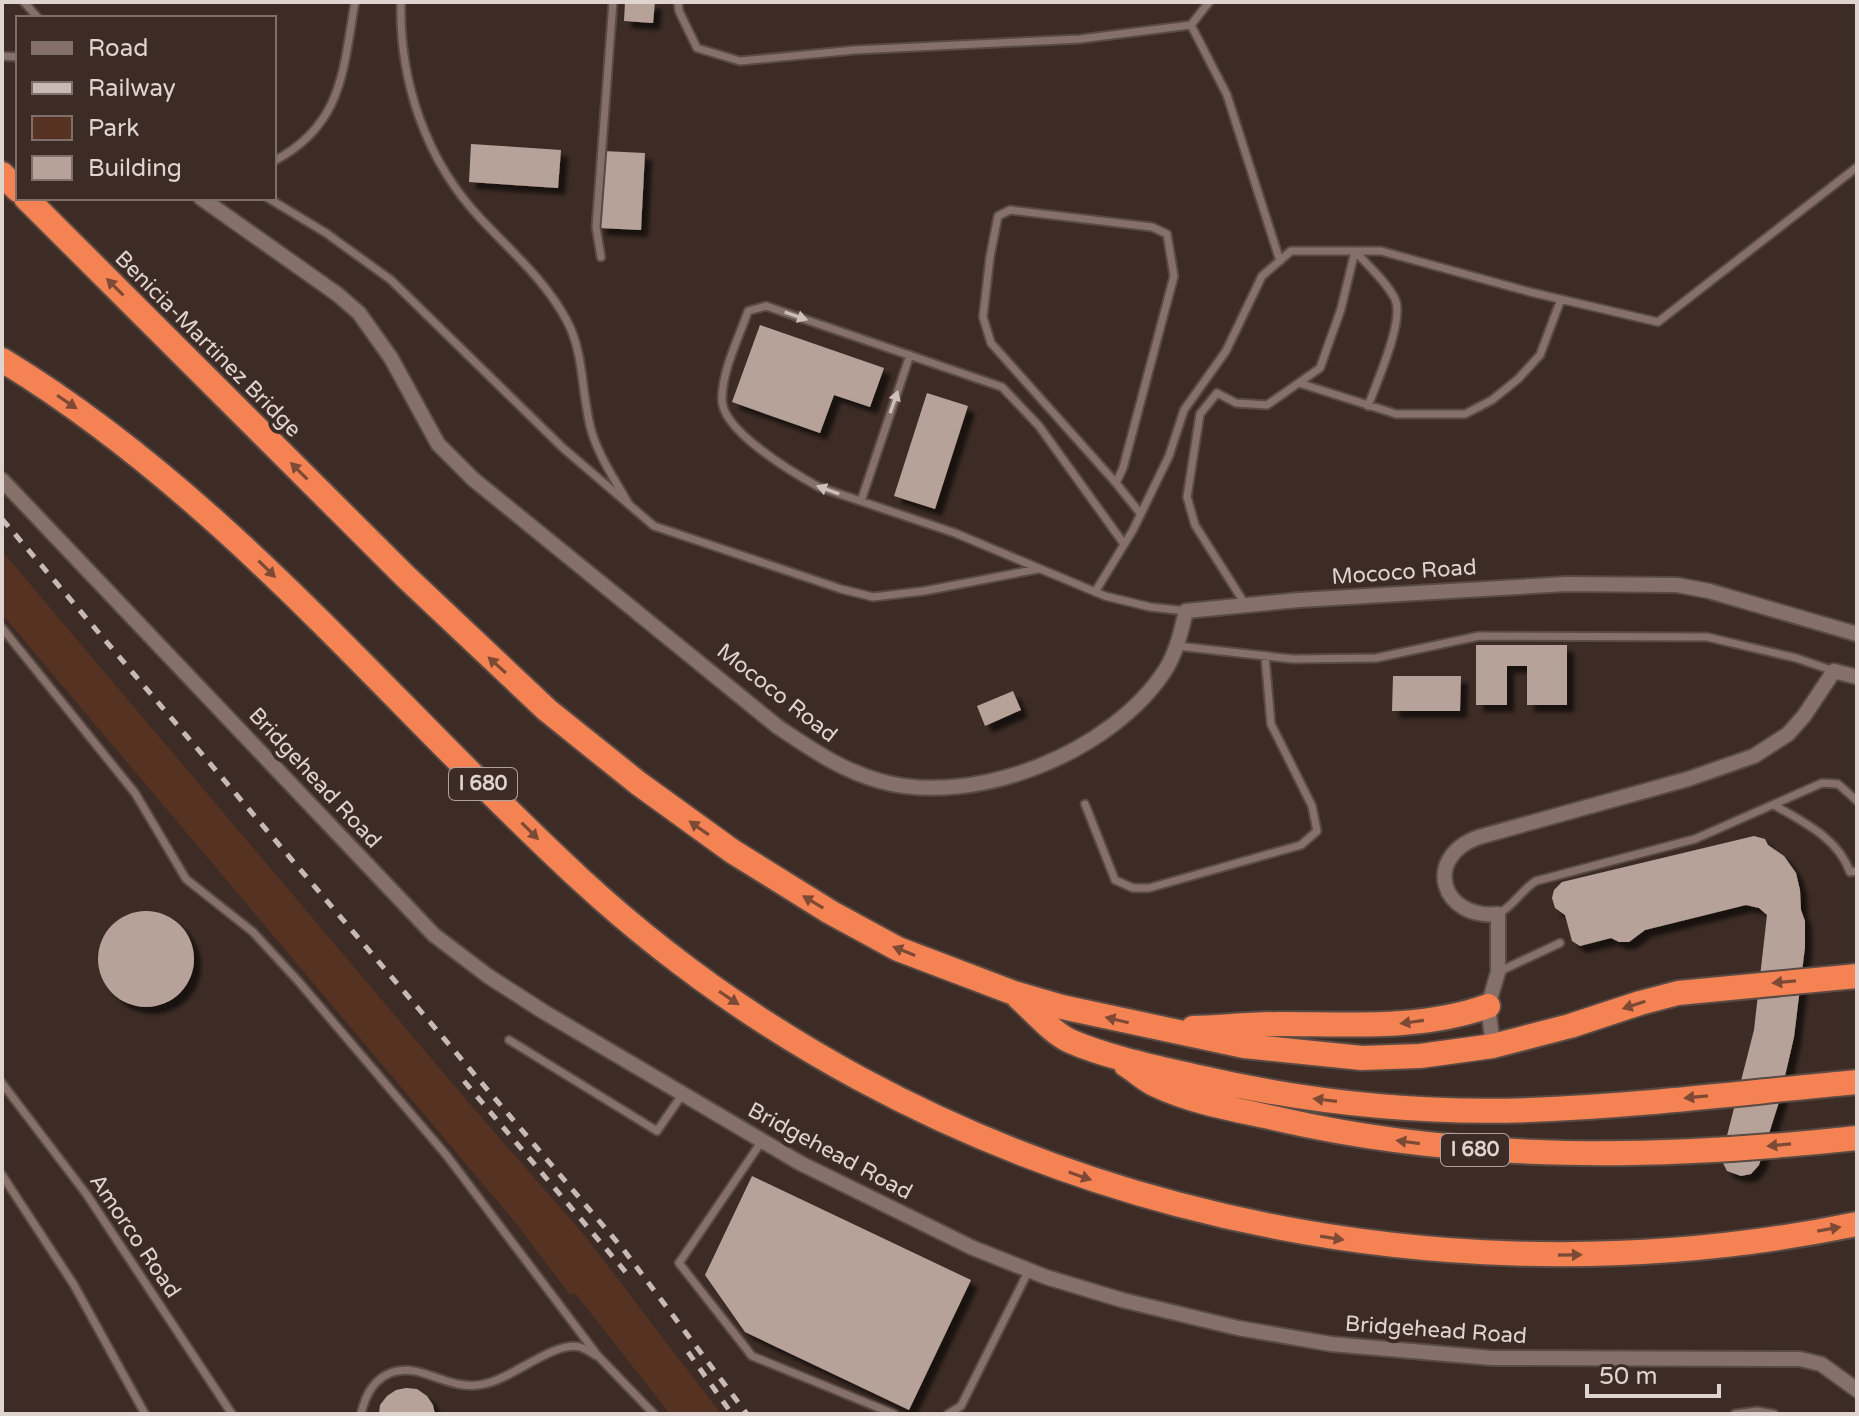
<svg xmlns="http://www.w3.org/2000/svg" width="1859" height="1416" font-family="'Varela Round',sans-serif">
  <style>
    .green { fill: #563223 }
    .building { fill: #b7a299; filter: url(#shadow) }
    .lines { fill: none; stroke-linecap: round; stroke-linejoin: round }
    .service-casing { stroke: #594a44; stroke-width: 11 }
    .minor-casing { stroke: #594a44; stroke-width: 18 }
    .motorway-casing { stroke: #594a44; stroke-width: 28 }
    .service { stroke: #857169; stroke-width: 7 }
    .minor { stroke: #857169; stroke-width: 14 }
    .motorway { stroke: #f58252; stroke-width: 24 }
    .rail { stroke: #c7bab6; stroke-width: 5; stroke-dasharray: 10 10; stroke-linecap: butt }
    .oneway { fill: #7d4a35 }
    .oneway2 { fill: #cec0bb }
    .labels { text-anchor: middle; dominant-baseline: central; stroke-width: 8; stroke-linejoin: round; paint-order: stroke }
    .shield { fill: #3d2c25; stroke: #afa29d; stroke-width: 2 }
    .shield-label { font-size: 20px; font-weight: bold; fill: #e0d4d0 }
    .street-label { font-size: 22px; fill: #e0d4d0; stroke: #3d2c25 }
  </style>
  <defs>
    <filter id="shadow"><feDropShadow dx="7" dy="7" stdDeviation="2" flood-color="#0009"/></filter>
  </defs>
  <rect width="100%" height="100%" fill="#3d2c25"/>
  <path class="green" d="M2 551 469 1103 585 1236 721 1414H670L575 1293 570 1295 515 1222 2 614Z"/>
  <path class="building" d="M625 2H655L653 23 624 21Z
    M471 144 561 150 558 188 469 182Z
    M603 151 645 153 641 230 599 228Z
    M760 325 884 368 870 407 834 395 820 433 732 402Z
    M927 393 968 406 935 509 894 496Z
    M1476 645H1567V705H1527V666H1507V705H1476Z
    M1393 676H1461L1460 711H1392Z
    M1013 691 1021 710 985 726 977 706Z
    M1754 836 1765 839 1768 845 1784 856 1796 873 1800 890 1801 910 1805 921V947L1794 1037 1779 1102 1759 1165 1751 1174 1741 1176 1727 1171 1721 1159 1754 1030 1767 915 1759 908 1746 905 1645 930 1629 942H1619L1611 938 1580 946 1572 941 1565 915 1555 908 1552 898 1554 890 1562 882Z
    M98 959a48 48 0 1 1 96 0a48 48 0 1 1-96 0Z
    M752 1176 971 1280 909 1410 745 1332 705 1275Z
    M406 1388 417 1389 427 1396 433 1405 435 1414H379L380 1405 387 1396 396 1390Z"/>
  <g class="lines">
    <g class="service-casing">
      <path id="service" d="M24 2 38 18
        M401 2C399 81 426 161 481 219 511 251 546 281 567 321 585 355 581 396 592 433 600 458 615 480 628 503
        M678 2 679 11 697 48 740 61 855 50 1080 39 1191 25 1209 2
        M1191 25 1227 95 1280 261
        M2 56 18 57
        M274 161C343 125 343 70 355 2
        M268 198 326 233 391 280 563 448 654 526 841 589 873 597 924 591 1038 569
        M1355 251C1368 266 1387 282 1395 299 1405 320 1376 384 1368 406
        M601 257 596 227 613 2
        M1299 383 1396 414H1465L1492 400 1518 379 1540 355 1561 299
        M1116 483 991 343 983 317 990 257 998 216 1010 210 1152 227 1167 234 1174 276 1123 468 1116 483 1140 513
        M861 501 910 355
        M1124 544 1039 426 1002 387 766 306 748 311C739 338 722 370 722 399 721 430 793 473 819 487L955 533 1105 596 1150 607 1186 611
        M1095 592 1133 530 1169 456 1184 410 1226 351 1262 276 1291 251H1381L1530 292 1658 322 1857 167
        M1245 604 1195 525 1187 497 1200 414 1217 393 1236 403 1267 405 1320 368 1341 309 1355 251
        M2 628 135 793 186 879 253 932 299 982 447 1156 598 1356 654 1414
        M1177 646 1293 659 1376 658 1479 636 1707 637 1796 658 1834 671
        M1085 804 1115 880 1133 888H1149L1301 845 1317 831 1312 806 1271 724 1265 656
        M1774 805C1803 822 1838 838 1850 872L1857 871
        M1498 914C1514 906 1521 890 1536 881L1695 839 1822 783 1838 784 1857 801
        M1498 972 1560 943
        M509 1040 657 1131 682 1095
        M2 1083 87 1195 232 1414
        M762 1141 679 1263 752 1356 894 1414
        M2 1175 74 1285 145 1414
        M361 1414C365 1396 374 1378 393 1372 424 1363 448 1392 484 1384 512 1379 555 1340 580 1347 586 1349 592 1353 597 1356
        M948 1414 961 1406 1029 1270
        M1735 1414 1757 1411 1774 1414"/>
    </g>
    <g class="minor-casing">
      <path id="minor" d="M201 198 337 294 359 313 391 358 438 444 473 479 778 727C811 749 841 770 880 781 975 808 1113 752 1166 669 1177 651 1181 631 1186 611L1299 600 1567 584 1677 585 1709 591 1857 634
        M2 480 434 935 488 976 544 1012 800 1163 973 1248 1046 1277 1122 1300 1238 1328 1331 1344 1492 1358 1800 1359 1821 1364 1857 1390
        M1493 1046 1488 1006 1498 972V914C1441 920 1422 857 1479 837L1688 779 1754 756 1788 734 1804 716 1834 671 1857 677"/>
    </g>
    <g class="motorway-casing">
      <path id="motorway" d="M2 174 18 190
        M26 198 406 577 547 710 638 783 732 851 830 912 898 949 1014 993 1062 1007 1244 1046 1362 1058 1420 1056 1493 1046 1570 1026 1640 1003 1678 993 1857 976
        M2 360C226 496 389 703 580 879 920 1193 1406 1317 1857 1224
        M1019 998C1034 1011 1052 1033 1070 1041 1106 1057 1159 1068 1198 1077 1306 1102 1419 1114 1530 1110 1639 1106 1748 1092 1857 1082
        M1193 1028C1222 1027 1251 1024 1280 1024 1349 1024 1421 1030 1488 1006
        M1126 1065C1136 1071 1145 1080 1156 1085 1194 1103 1238 1110 1278 1119 1470 1163 1663 1159 1857 1138"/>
    </g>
    <use href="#service" class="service"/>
    <use href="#minor" class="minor"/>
    <use href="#motorway" class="motorway"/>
    <path class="rail" d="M2 519 623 1249 747 1414
      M464 1081 629 1276
      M688 1352 732 1414"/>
  </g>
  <defs><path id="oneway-solid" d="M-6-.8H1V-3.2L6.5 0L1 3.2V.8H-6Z" transform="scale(2)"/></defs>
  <g class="oneway">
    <use href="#oneway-solid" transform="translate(115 287) rotate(-135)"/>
    <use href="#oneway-solid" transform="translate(67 402) rotate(34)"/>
    <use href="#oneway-solid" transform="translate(299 471) rotate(-135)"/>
    <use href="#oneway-solid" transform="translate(267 569) rotate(45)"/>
    <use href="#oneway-solid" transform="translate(497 665) rotate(-138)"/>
    <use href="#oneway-solid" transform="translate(699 828) rotate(-145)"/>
    <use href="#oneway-solid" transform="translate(530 831) rotate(45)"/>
    <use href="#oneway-solid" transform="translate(813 902) rotate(-149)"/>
    <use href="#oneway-solid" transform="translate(904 951) rotate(-158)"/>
    <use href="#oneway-solid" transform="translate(1784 982) rotate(175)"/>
    <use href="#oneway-solid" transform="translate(729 998) rotate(34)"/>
    <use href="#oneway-solid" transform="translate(1634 1005) rotate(162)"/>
    <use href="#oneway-solid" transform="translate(1117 1020) rotate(-167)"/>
    <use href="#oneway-solid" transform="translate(1412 1022) rotate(172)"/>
    <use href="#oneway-solid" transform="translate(1696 1097) rotate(175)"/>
    <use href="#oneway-solid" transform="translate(1325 1100) rotate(-173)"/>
    <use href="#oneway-solid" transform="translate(1408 1142) rotate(-172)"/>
    <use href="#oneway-solid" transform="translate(1779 1145) rotate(175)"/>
    <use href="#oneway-solid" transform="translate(1080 1176) rotate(19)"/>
    <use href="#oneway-solid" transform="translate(1829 1229) rotate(-10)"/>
    <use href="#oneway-solid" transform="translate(1332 1238) rotate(9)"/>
    <use href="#oneway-solid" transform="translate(1570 1255) rotate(-1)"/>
  </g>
  <g class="oneway2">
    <use href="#oneway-solid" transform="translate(796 316) rotate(19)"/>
    <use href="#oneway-solid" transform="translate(894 402) rotate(-71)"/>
    <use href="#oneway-solid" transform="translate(828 490) rotate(-160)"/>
  </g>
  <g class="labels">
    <g class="shield">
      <rect x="449" y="768" width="68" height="32" rx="6"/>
      <rect x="1441" y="1134" width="68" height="32" rx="6"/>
    </g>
    <g class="shield-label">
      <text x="483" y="784">I 680</text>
      <text x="1475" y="1150">I 680</text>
    </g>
    <g class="street-label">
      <text transform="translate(208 344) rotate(45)">Benicia-Martinez Bridge</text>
      <text transform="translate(1404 572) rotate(-4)">Mococo Road</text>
      <text transform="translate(777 693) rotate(38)">Mococo Road</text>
      <text transform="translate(315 778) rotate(47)">Bridgehead Road</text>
      <text transform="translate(830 1151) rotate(28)">Bridgehead Road</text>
      <text transform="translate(135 1236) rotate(56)">Amorco Road</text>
      <text transform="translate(1436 1330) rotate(4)">Bridgehead Road</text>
    </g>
  </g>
  <rect width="1859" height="1416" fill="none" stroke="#e0d4d0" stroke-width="8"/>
  <rect x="16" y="16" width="260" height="184" fill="#3d2c25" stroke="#7e6f69" stroke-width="2"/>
  <rect x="32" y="42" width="40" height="12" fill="#857169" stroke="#7e6f69" stroke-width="2"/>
  <text x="88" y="56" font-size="24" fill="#e0d4d0">Road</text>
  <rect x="32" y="82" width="40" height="12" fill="#c7bab6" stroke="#7e6f69" stroke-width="2"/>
  <text x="88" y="96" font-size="24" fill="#e0d4d0">Railway</text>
  <rect x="32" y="116" width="40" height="24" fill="#563223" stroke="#7e6f69" stroke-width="2"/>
  <text x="88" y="136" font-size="24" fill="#e0d4d0">Park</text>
  <rect x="32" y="156" width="40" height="24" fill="#b7a299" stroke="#7e6f69" stroke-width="2"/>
  <text x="88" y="176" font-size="24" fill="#e0d4d0">Building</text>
  <path d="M1587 1384v12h132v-12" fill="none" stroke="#e0d4d0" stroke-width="4"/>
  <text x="1599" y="1384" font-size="24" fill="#e0d4d0" stroke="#3d2c25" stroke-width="6" paint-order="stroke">50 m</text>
</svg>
